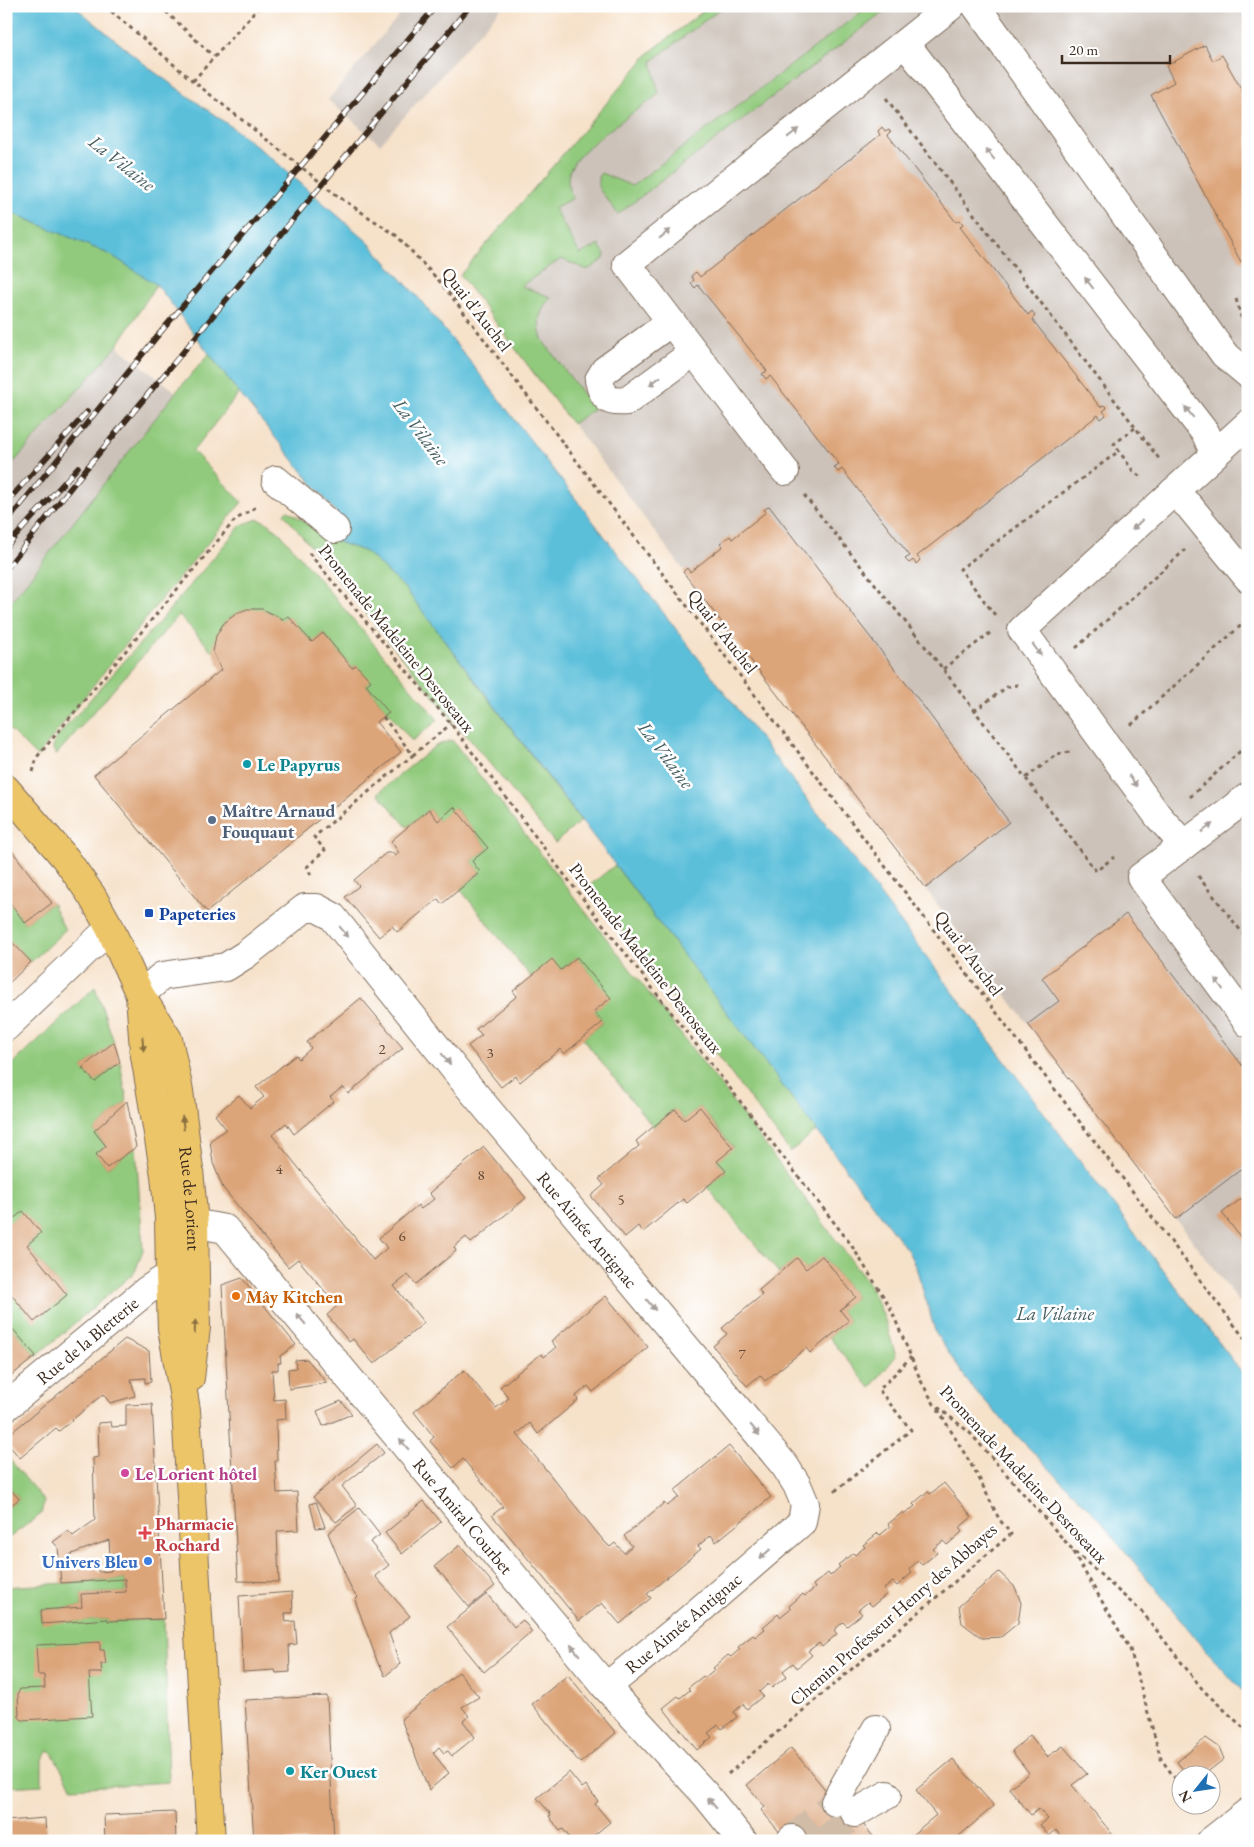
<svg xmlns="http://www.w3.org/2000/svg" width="1254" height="1847" font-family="'EB Garamond',serif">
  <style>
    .industrial { fill: #ccc2b9 }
    .green { fill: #91ca7d; stroke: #667a4e }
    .water { fill: #5cbfda; stroke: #4c747c }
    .building { fill: #dca479; fill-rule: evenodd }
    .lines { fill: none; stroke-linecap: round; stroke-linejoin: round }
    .minor-tunnel { stroke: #d1bca7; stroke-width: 28; stroke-dasharray: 28 14; stroke-linecap: butt }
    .minor-casing { stroke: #7c6a5a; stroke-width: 30 }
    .major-casing { stroke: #7c6a5a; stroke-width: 30 }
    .path { stroke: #7c6a5a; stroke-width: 3; stroke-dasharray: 4 4; stroke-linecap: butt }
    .minor { stroke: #fff; stroke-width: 28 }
    .major { stroke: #edc569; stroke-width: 28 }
    .rail-casing { stroke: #3b2a1e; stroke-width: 5.5 }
    .rail { stroke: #fff; stroke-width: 4; stroke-dasharray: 11; stroke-linecap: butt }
    .oneway { fill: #a79f9a }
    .oneway2 { fill: #8b7040 }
    .culture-dot { fill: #0f9aa8; stroke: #fff; stroke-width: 2 }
    .service-dot { fill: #5c6f8a; stroke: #fff; stroke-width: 2 }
    .transit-dot { fill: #1a4fb4; stroke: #fff; stroke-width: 2 }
    .food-dot { fill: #e8710a; stroke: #fff; stroke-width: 2 }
    .hotel-dot { fill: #d1479c; stroke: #fff; stroke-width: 2 }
    .health-dot { fill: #e0444e; stroke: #fff; stroke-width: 2 }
    .shop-dot { fill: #3f7fe0; stroke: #fff; stroke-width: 2 }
    .labels { text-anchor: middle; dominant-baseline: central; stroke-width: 5; stroke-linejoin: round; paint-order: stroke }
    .number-label { font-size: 15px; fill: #634835 }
    .street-label { font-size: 18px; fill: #3b2a1e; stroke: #fff }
    .culture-label { font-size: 18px; font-weight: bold; fill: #0d838f; stroke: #fff; text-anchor: start }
    .service-label { font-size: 18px; font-weight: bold; fill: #4e5e75; stroke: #fff; text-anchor: start }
    .transit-label { font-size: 18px; font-weight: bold; fill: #164399; stroke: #fff; text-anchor: start }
    .food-label { font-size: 18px; font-weight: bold; fill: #c56008; stroke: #fff; text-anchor: start }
    .hotel-label { font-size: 18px; font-weight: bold; fill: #b23c85; stroke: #fff; text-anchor: start }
    .health-label { font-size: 18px; font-weight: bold; fill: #be3a42; stroke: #fff; text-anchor: start }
    .shop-label { font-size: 18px; font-weight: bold; fill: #366cbe; stroke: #fff; text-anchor: end }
    .water-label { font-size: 19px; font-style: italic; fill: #475e60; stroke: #fff }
  </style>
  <rect width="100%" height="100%" fill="#fff"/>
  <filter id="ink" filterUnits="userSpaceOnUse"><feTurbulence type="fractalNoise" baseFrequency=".02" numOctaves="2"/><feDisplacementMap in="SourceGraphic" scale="10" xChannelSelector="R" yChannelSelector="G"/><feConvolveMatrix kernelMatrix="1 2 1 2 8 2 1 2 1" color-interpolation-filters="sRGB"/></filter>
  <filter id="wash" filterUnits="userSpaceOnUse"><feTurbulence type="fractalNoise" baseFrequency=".0096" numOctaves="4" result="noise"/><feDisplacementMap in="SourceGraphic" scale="20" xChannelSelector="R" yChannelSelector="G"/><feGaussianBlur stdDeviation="1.12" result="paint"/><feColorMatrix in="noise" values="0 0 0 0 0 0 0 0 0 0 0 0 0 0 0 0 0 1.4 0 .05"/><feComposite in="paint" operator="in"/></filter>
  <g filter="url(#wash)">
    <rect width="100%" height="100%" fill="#f6e1c9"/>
    <path class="industrial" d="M407 6H503L380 144 328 100Z
      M710 6H1248V1314L460 275 650 52Z
      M117 346 176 392 6 608V471Z"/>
    <path class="green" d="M710 6H724L652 61 659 94C637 111 581 146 571 168 566 177 568 189 573 198L554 208 580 254 599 245 605 254 604 259 588 270 561 259 521 286 551 297C539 310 536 325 543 341L594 409 572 424 460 275 650 52Z
      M869 6H892L618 214 599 189 598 177 601 173 632 186Z
      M6 210 111 255 157 284 117 346 6 471V317L8 314 6 312Z
      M209 354 239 393 193 451 242 502 154 608 37 757 6 726V608L176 392Z
      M287 510 333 540 366 552 405 588 581 821 555 843 284 514Z
      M258 519 268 523 280 533 438 720 412 741 366 685 370 681 356 665 352 668 323 633 312 642 288 616 282 620C264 604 236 606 222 626 217 634 215 643 213 652L179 615 56 755 53 749 55 739 160 621 241 525Z
      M452 740 718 1082 868 1283 884 1317 896 1356 870 1388 829 1337 849 1321 840 1310 856 1297 823 1256 806 1269 797 1259 779 1273 707 1187 726 1172 717 1161 733 1147 700 1107 684 1120 674 1109 653 1127 583 1039 603 1022 594 1011 610 998 577 957 561 970 531 977 460 889 480 873 472 861 488 848 455 808 438 821 429 809 407 827 378 793 435 746Z
      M615 865 817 1130 790 1152 589 886Z
      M10 903 25 923 52 903 65 930 31 962 11 941 6 945V906Z
      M95 987 114 1042 82 1068 95 1082 120 1062 127 1101 94 1131 106 1146 96 1154 107 1168 136 1147 143 1250 135 1272 36 1356 6 1321V1288L34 1321 67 1295 27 1245 41 1233 23 1212 6 1225V1070Z
      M6 1455 44 1501 41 1514 6 1540V1509L19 1499 6 1484Z
      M125 1579 126 1592 81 1594 82 1607 41 1610 42 1623 108 1619V1621L164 1619 169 1782 72 1788 51 1751H48L42 1759V1785L6 1787V1673H8L6 1652V1587Z"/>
    <path class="water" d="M6 6H74L153 71 233 128 275 161 368 242 416 295 468 359 853 859 1145 1247 1248 1380V1697L1208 1653 1098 1518 1026 1445 971 1386 936 1334 916 1267 908 1251 405 588 366 552 333 540 346 525 239 393 157 285 111 255 6 210Z"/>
    <g id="blocks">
      <path class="building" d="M1205 45 1213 61 1222 55 1248 101V258L1241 262 1151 95 1174 82 1166 66Z
        M882 127 885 131 889 129 891 132 888 135 956 222 960 220 963 224 960 227 1028 315 1032 311 1035 316 1032 319 1100 407 1104 405 1107 408 1103 411 1106 415 1101 419 1098 415 917 556 920 560 916 564 913 560 909 563 905 559 910 556 842 469 838 472 834 467 839 464 770 376 766 379 762 374 767 371 698 285 695 288 691 283 694 280 691 276 696 272 700 277 880 135 878 131Z
        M769 506 921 703 1009 822 926 888 683 572 687 568 690 572 723 546 720 543 730 536 732 539 766 512 764 510Z
        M247 609H262L277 616 282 620 288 616 312 642 323 633 352 668 356 665 371 681 366 685 389 713 376 722 401 752 207 912 94 775 221 670 213 652 216 636 223 624 237 613Z
        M454 807 488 848 472 861 480 872 442 904 438 899 397 932 392 926 379 937 345 897 359 886 354 880 386 853H392L395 856 399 853 391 841 429 809 438 821Z
        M6 843 52 903 25 923 10 903 6 906Z
        M1126 914 1248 1073V1164L1176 1219 1028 1024 1059 1001 1042 978Z
        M11 941 31 962 8 984 6 981V945Z
        M577 957 611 998 594 1011 603 1022 564 1054 560 1049 520 1082 515 1076 501 1087 468 1046 482 1035 476 1029 517 996 513 991 552 959 561 970Z
        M361 998 403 1048 348 1094 343 1087 330 1097 334 1101 294 1134 286 1123 272 1135 373 1260 387 1248 379 1238 418 1205 421 1209 434 1199 429 1193 484 1147 526 1198 471 1243 466 1237 454 1247 456 1251 416 1284 408 1275 394 1286 424 1323 374 1364 353 1339 349 1342 327 1315 337 1306 298 1259 288 1267 223 1188 213 1163 210 1141 226 1129 215 1115 239 1095 250 1108 264 1097 256 1087 296 1055 299 1059 311 1048 307 1042Z
        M114 1042 120 1062 95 1082 82 1068Z
        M127 1101 136 1147 107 1168 96 1154 106 1146 94 1131Z
        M700 1107 733 1148 717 1161 726 1171 687 1203 683 1199 643 1232 638 1226 625 1237 591 1196 604 1185 599 1179 639 1146 636 1141 675 1109 684 1120Z
        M1245 1196 1248 1198V1247L1222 1213Z
        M23 1211 41 1233 27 1245 67 1295 34 1322 6 1288V1225Z
        M822 1256 856 1297 840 1310 849 1321 810 1353 806 1348 765 1381 760 1375 747 1386 713 1346 727 1334 722 1328 762 1295 759 1290 797 1258 806 1269Z
        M242 1278 296 1345 280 1356 281 1363H278V1370H272L274 1400 285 1399 286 1419 276 1420 277 1461H275L277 1493 297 1492 299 1530 277 1531 279 1582 238 1581 222 1285Z
        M606 1296 648 1347 593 1392 588 1386 576 1396 578 1400 538 1434 530 1423 517 1434 603 1540 610 1547 615 1543 624 1553 632 1546 624 1536 664 1503 667 1506 679 1497 674 1491 729 1446 771 1497 716 1542 711 1535 698 1546 701 1549 647 1594 651 1598 620 1624 602 1603 579 1621 492 1515 503 1507 463 1459 453 1468 430 1441 434 1437 414 1412 464 1370 496 1408 509 1398 500 1387 541 1354 544 1357 556 1347 551 1341Z
        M6 1321 36 1356 6 1380Z
        M125 1339 149 1351 151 1382 145 1383V1378L131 1379 135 1396 110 1403 103 1394 59 1431 56 1428 20 1458 6 1442V1437Z
        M307 1359 327 1383 289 1389 288 1369 296 1368 295 1360Z
        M341 1401 352 1414 323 1426 317 1411Z
        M152 1404 164 1619 108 1621V1619L42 1624 41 1610 82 1607 81 1594 126 1592 125 1579 61 1583 58 1547 53 1542 68 1531 73 1536 95 1520 93 1458 99 1457 98 1423 111 1422 112 1427 126 1426V1405ZM109 1540 111 1571 99 1572 95 1567 71 1568 69 1555Z
        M377 1444 384 1453 342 1486 357 1506 336 1522 313 1497Z
        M944 1483 972 1517 959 1528 962 1532 947 1545 943 1541 933 1549 937 1553 922 1565 918 1561 909 1569 912 1573 897 1586 893 1582 884 1589 887 1594 872 1606 868 1602 858 1610 862 1614 847 1626 843 1622 834 1630 837 1634 822 1647 819 1643 808 1651 812 1655 797 1668 793 1663 783 1671 787 1676 772 1688 768 1684 759 1692 763 1696 747 1709 743 1704 734 1712 737 1717 722 1729 718 1725 708 1733 712 1737 697 1750 663 1708 678 1696 680 1698 690 1690 688 1688 703 1676 705 1678 715 1670 713 1668 728 1655 731 1657 740 1649 738 1647 753 1635 755 1637 765 1629 763 1627 778 1614 780 1617 790 1609 789 1606 803 1594 805 1596 815 1588 813 1585 828 1573 830 1576 840 1567 838 1565 853 1553 855 1555 865 1547 863 1545 878 1533 880 1535 890 1527 888 1524 903 1512 905 1514 915 1506 913 1504 928 1491 930 1494Z
        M6 1484 19 1499 6 1509Z
        M424 1501 441 1522 402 1554 385 1533Z
        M316 1502 325 1527 316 1528 310 1504Z
        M359 1508 380 1535 370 1542 389 1565 375 1576 410 1616 389 1633 400 1664 385 1676 380 1665 379 1666 355 1600 358 1597 352 1591 328 1533Z
        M460 1545 495 1586 469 1607 435 1566Z
        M999 1572 1015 1587 1021 1603 1018 1623 1001 1637 982 1638 962 1623 959 1606Z
        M292 1592 293 1613H285L286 1622 295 1621 297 1644 289 1645 290 1672 276 1673 275 1670 243 1672 239 1596Z
        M487 1594 514 1627 523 1620 532 1632 484 1672 447 1627Z
        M100 1642V1650H104L106 1664H101L102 1673H89L92 1716 22 1720 19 1717 18 1693 20 1689 45 1688 44 1675H38L36 1645Z
        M459 1672 479 1697 462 1707 469 1716 463 1721 475 1737 452 1756 448 1751 444 1753 439 1747 433 1753 449 1773 429 1790 401 1719Z
        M568 1675 616 1733 580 1763 532 1704Z
        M327 1696 334 1841H254L245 1700Z
        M1030 1735 1047 1757 1063 1746 1087 1774 1072 1785 1118 1841H1065L1056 1830 1049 1836 1040 1825 1048 1819 1039 1809 1031 1815 1009 1788 1029 1773 1012 1751Z
        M1206 1738 1219 1747 1224 1759 1205 1774H1187L1177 1762Z
        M791 1748 842 1810 862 1823 877 1841H812L809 1838 805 1841 782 1835 761 1810 765 1807 747 1785Z
        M953 1759 994 1806 953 1841H905L936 1815 916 1790Z
        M569 1772 582 1788 586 1785 598 1801 595 1804 610 1822 587 1841H572L563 1829 560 1831 549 1816 551 1815 550 1813 537 1798Z
        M175 1812 176 1841H105L104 1815Z
        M45 1818 46 1841H6V1821Z"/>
    </g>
  </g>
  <g filter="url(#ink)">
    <use href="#blocks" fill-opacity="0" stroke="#7c6a5a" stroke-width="1"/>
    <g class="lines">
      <path class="minor-tunnel" d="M792 1839 835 1802
        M825 1841 855 1813"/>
      <g class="minor-casing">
        <g id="minor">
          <path d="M976 6 1224 354 1248 374"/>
          <path d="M905 43 1206 434 1214 453"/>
          <path d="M671 322 605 370 599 380C603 399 608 403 627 401L694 352"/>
          <path d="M785 471 627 264 951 6"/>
          <path d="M276 480 335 529"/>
          <path d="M1173 492 1189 506 1248 578"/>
          <path d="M1248 797 1141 877 1248 1023"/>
          <path d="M1184 845 1158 816 1022 630 1248 424"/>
          <path id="s1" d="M140 995 162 976 226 967 245 955 305 908H317L332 916 464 1081 785 1466 797 1485 805 1504 802 1522 679 1628 606 1687"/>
          <path d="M6 1027 110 928"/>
          <path id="s2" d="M171 1219 225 1229 606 1687 705 1794 743 1841"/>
          <path id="s3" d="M6 1407 146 1291 170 1275"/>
          <path d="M835 1802 876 1729"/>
          <path d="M855 1813 887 1795"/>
          <path d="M790 1841 792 1839"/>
          <path d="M1211 1841 1248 1812"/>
        </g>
      </g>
      <g class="major-casing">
        <g id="major">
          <path d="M6 789 66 859 92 896 110 928 140 995 144 1050 165 1175 169 1218 170 1275 172 1328 186 1410 211 1841"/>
          <path id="s4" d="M142 998 168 1039 179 1091 189 1170 194 1224 196 1327 190 1378"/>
        </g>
      </g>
      <path class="path" d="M105 6 193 81 339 197 397 236 442 284 1248 1343
        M160 6 213 56
        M193 81 260 6
        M886 98 1160 460
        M1236 299 1242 320
        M1135 428 1114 444 1133 471 1142 478
        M804 495 943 669 1096 871 1114 857
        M309 553 451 724 553 860 850 1243 890 1307 921 1381 934 1404 970 1433 1072 1549 1143 1613 1203 1690 1248 1732
        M995 615 960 569 1119 451
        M1076 648 1185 550
        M943 669 990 633
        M974 711 1007 687 1022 684
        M383 717 413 755 451 724
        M1131 725 1248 619
        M33 772 37 757 235 520 256 507
        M1026 778 1057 754 1070 752
        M1190 797 1248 744
        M311 875 307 867 325 850 314 837 413 755
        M1198 876 1248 940
        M835 1491 911 1430 879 1390 911 1357
        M1073 1552 1130 1649 1161 1759 1182 1788
        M728 1774 1011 1534 999 1519 978 1476 936 1406"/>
      <use href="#minor" class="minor"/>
      <use href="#major" class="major"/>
      <g class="rail-casing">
        <path id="rail" d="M6 503 87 412
          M6 523 159 334 436 6
          M6 547 78 467
          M6 569 76 481 470 6"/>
      </g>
      <use href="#rail" class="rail"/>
    </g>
    <defs><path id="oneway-solid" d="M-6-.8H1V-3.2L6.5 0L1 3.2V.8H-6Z" transform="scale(1.25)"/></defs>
    <g class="oneway">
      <use href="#oneway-solid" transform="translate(793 133) rotate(-38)"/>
      <use href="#oneway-solid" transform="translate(990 154) rotate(-128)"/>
      <use href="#oneway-solid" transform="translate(665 234) rotate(-38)"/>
      <use href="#oneway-solid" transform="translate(1089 283) rotate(-128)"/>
      <use href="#oneway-solid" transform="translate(655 381) rotate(142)"/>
      <use href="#oneway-solid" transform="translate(1189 412) rotate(-128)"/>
      <use href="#oneway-solid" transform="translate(1137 525) rotate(137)"/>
      <use href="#oneway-solid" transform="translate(1037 650) rotate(54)"/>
      <use href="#oneway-solid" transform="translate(1133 781) rotate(54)"/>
      <use href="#oneway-solid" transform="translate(1207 828) rotate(-37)"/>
      <use href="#oneway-solid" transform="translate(344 932) rotate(51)"/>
      <use href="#oneway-solid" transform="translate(1219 984) rotate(-126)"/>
      <use href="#oneway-solid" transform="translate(446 1059) rotate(51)"/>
      <use href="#oneway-solid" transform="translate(651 1305) rotate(50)"/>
      <use href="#oneway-solid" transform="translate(301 1319) rotate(-130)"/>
      <use href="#oneway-solid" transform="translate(755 1430) rotate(50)"/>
      <use href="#oneway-solid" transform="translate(404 1444) rotate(-130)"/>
      <use href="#oneway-solid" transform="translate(765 1554) rotate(139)"/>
      <use href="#oneway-solid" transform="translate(575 1650) rotate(-130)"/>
      <use href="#oneway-solid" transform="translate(712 1803) rotate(-130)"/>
    </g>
    <g class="oneway2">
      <use href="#oneway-solid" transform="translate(143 1044) rotate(85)"/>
      <use href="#oneway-solid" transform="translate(183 1123) rotate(-97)"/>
      <use href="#oneway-solid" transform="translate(195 1327) rotate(-87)"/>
    </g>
  </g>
  <g class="culture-dot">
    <circle cx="247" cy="764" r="5"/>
    <circle cx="290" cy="1771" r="5"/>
  </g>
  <circle class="service-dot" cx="212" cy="820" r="5"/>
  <rect class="transit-dot" x="144" y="908" width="10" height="10" rx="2.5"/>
  <circle class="food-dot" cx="236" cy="1296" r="5"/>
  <circle class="hotel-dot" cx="125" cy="1473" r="5"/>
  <path class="health-dot" d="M142.5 1525.5h5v5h5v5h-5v5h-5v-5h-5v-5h5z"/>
  <circle class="shop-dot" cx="148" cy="1561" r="5"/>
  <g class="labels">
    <g class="number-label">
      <text x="382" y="1048">2</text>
      <text x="490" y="1052">3</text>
      <text x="279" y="1168">4</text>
      <text x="481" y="1174">8</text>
      <text x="621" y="1199">5</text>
      <text x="402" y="1235">6</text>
      <text x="742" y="1353">7</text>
    </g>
    <g class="street-label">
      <text transform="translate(477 309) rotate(52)">Quai d'Auchel</text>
      <text transform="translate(723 631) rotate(52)">Quai d'Auchel</text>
      <text transform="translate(397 638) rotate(51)">Promenade Madeleine Desroseaux</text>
      <text transform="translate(969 953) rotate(53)">Quai d'Auchel</text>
      <text transform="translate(646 958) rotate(52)">Promenade Madeleine Desroseaux</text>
      <text stroke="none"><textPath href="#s4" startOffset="210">Rue de Lorient</textPath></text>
      <text stroke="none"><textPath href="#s1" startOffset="626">Rue Aimée Antignac</textPath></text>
      <text stroke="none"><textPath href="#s3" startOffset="105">Rue de la Bletterie</textPath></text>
      <text transform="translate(1024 1474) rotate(47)">Promenade Madeleine Desroseaux</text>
      <text stroke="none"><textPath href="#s2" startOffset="428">Rue Amiral Courbet</textPath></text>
      <text transform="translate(893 1614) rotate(-41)">Chemin Professeur Henry des Abbayes</text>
      <text transform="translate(683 1623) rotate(-40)">Rue Aimée Antignac</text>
    </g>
    <g class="culture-label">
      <text x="257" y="764">Le Papyrus</text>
      <text x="300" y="1771">Ker Ouest</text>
    </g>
    <g class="service-label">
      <text x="222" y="810">Maître Arnaud<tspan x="222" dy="21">Fouquaut</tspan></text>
    </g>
    <g class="transit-label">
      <text x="159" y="913">Papeteries</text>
    </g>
    <g class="food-label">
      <text x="246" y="1296">Mây Kitchen</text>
    </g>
    <g class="hotel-label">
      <text x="135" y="1473">Le Lorient hôtel</text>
    </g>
    <g class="health-label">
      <text x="155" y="1523">Pharmacie<tspan x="155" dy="21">Rochard</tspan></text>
    </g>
    <g class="shop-label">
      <text x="138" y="1561">Univers Bleu</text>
    </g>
    <g class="water-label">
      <text transform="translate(122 163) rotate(38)">La Vilaine</text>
      <text transform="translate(421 432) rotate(53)">La Vilaine</text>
      <text transform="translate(666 755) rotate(53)">La Vilaine</text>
      <text x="1055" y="1313">La Vilaine</text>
    </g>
  </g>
  <rect width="1254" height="1847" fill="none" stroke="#fff" stroke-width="25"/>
  <g transform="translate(1196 1790) rotate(240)"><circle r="24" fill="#ffffff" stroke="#b1aaa5"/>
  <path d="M0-4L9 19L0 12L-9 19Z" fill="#1f6fb2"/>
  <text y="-8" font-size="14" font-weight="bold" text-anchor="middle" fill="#3b2a1e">N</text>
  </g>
  <path d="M1062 55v8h108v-8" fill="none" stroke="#3b2a1e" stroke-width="2.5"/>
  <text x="1069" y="55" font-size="15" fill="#3b2a1e" stroke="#ffffff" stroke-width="4" paint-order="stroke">20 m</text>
</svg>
